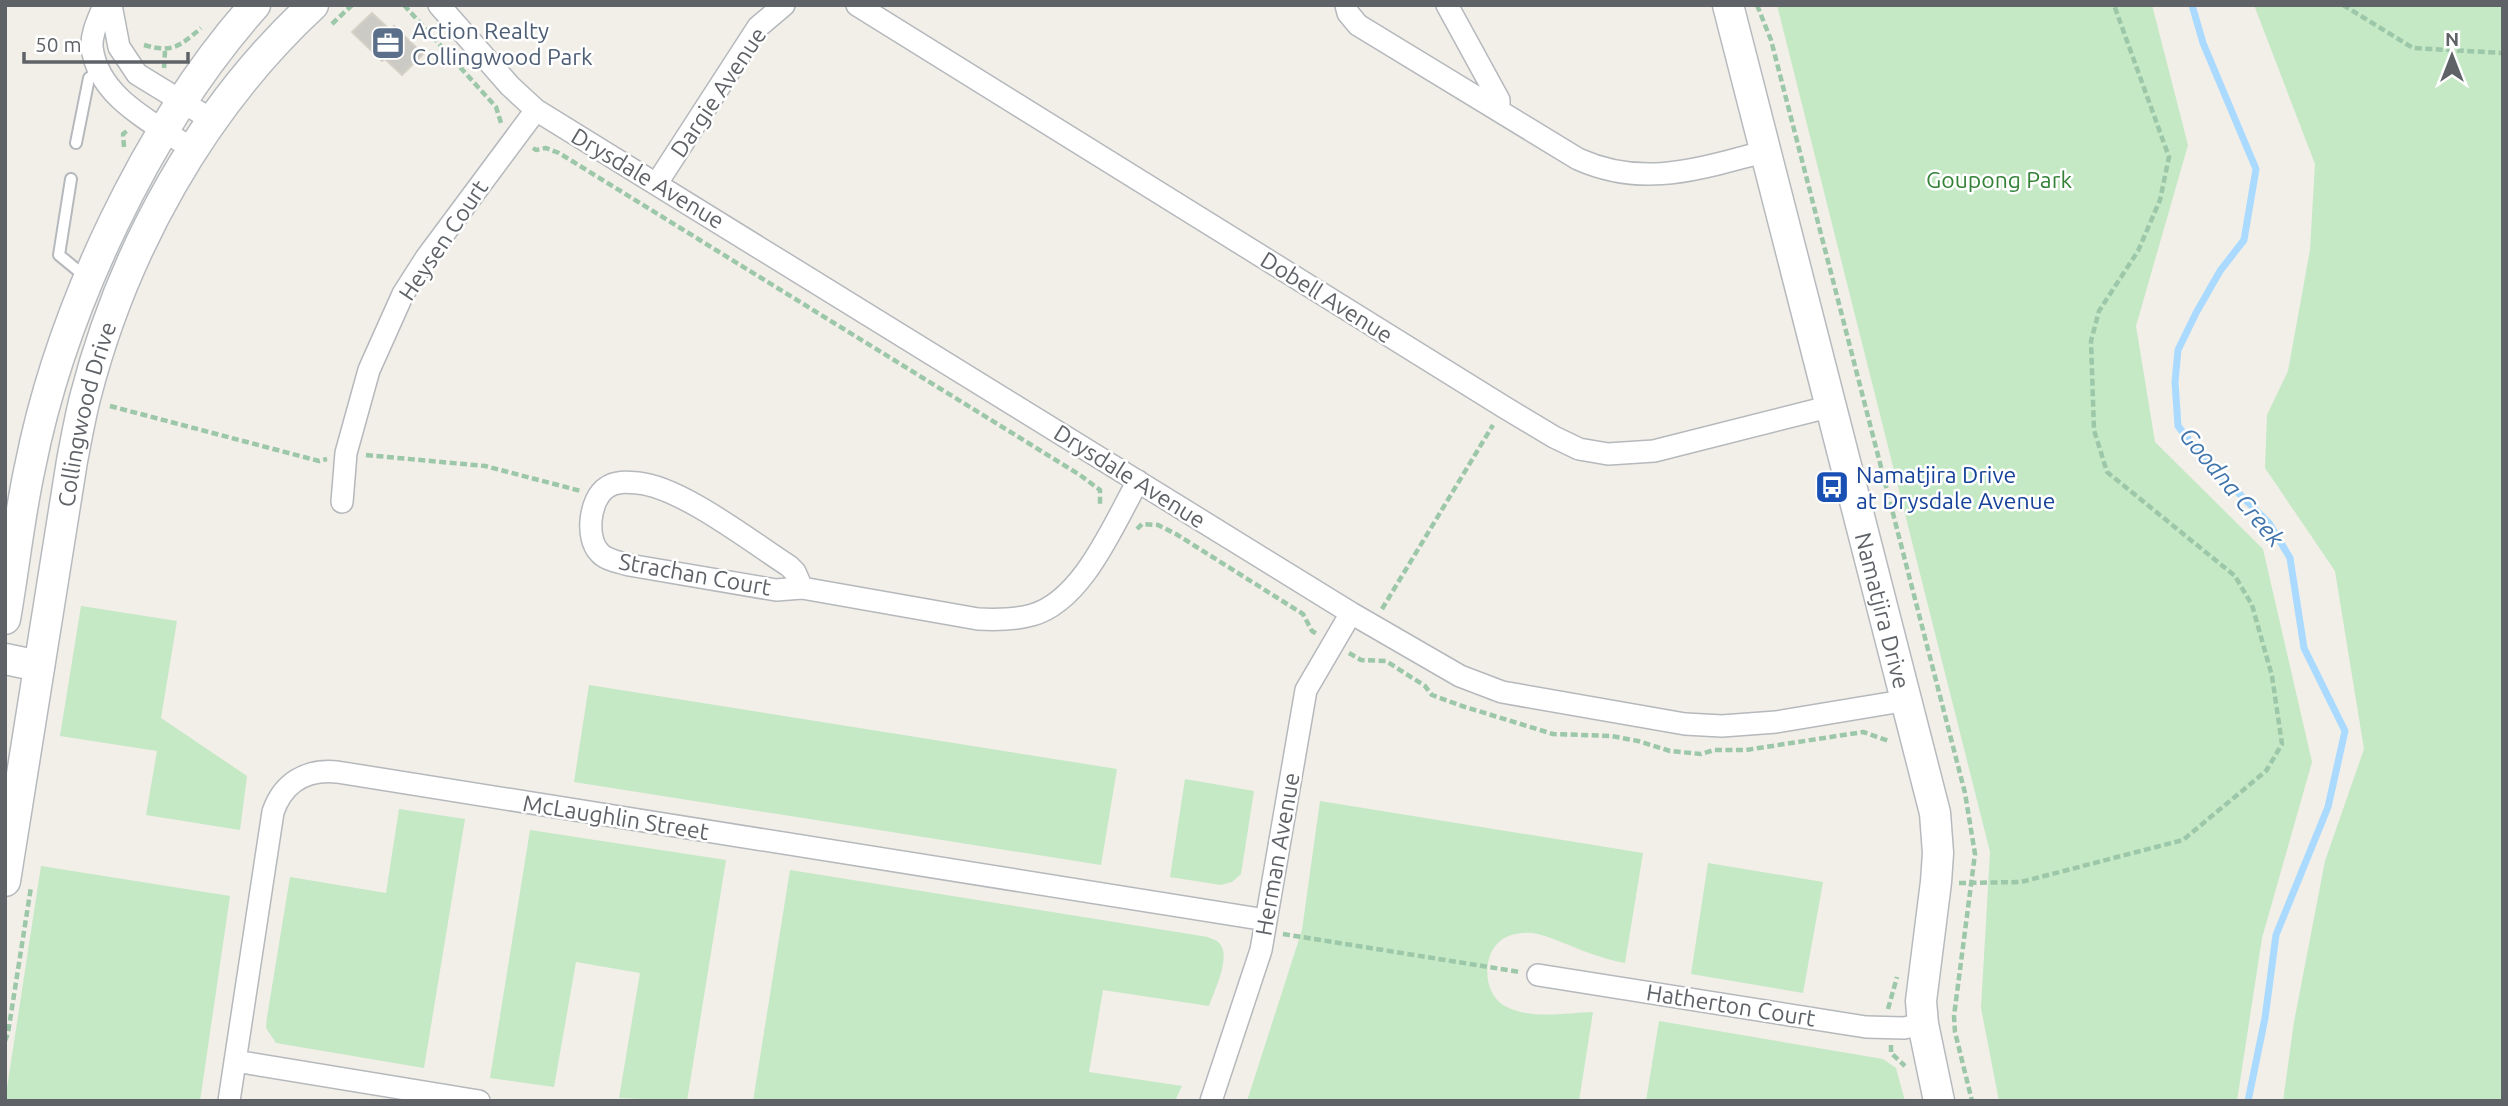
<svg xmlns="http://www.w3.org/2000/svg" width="2508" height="1106" font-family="Ubuntu,sans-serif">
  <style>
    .green { fill: #c5e8c5 }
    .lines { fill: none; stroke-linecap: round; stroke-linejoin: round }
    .stream { stroke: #aadaff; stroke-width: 7 }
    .building { fill: #cccac5; stroke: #d6d1c6; stroke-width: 2 }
    .lane-casing { stroke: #b5b8bc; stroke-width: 14 }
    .street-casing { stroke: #b5b8bc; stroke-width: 24 }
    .secondary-casing { stroke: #b6babf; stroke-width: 33 }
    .path { stroke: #9cc7a9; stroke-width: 4.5; stroke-dasharray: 7 3.5; stroke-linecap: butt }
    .lane { stroke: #fff; stroke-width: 10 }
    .street { stroke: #fff; stroke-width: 21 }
    .secondary { stroke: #fff; stroke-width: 30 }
    .labels { text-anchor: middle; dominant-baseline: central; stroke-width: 5; stroke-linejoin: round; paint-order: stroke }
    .service-label { font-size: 23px; fill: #4e5e75; stroke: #fff; text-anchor: start }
    .street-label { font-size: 23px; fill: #5f6368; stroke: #fff }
    .park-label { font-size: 23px; fill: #348238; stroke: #fff }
    .transit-label { font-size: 23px; fill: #164399; stroke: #fff; text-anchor: start }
    .water-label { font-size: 24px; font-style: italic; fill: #4174aa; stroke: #fff }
  </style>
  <rect width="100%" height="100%" fill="#f1efe8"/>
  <path class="green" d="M1777 5H2152L2188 145 2136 326 2155 442 2263 549 2312 762 2262 938 2237 1101H1999L1981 1008 1990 852Z
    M2254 5H2503V1101H2283L2294 1022 2325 861 2364 749 2335 571 2265 468 2267 415 2288 371 2310 250 2315 164Z
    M81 606 177 621 161 718 247 776 240 830 146 815 157 751 60 736Z
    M589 685 1117 769 1101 865 574 782Z
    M1185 779 1254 791 1241 874 1232 882 1221 885 1170 877Z
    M1320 801 1643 853 1625 963C1605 959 1588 953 1569 945 1558 941 1545 935 1533 933 1522 932 1506 934 1498 943 1482 958 1484 993 1503 1005 1527 1020 1565 1013 1593 1012L1579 1101H1247L1302 930Z
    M399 809 465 819 424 1068 276 1043 266 1028 267 1017 290 877 386 893Z
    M530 830 726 860 687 1101 619 1098 640 973 576 962 554 1087 490 1078Z
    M1708 863 1823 882 1803 993 1691 974Z
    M41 866 230 896 200 1101H5Z
    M790 870 1208 937C1211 939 1215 939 1218 942 1233 954 1214 991 1209 1006L1103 990 1089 1072 1182 1086 1175 1101H753Z
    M1659 1021 1883 1059 1896 1068 1905 1101H1646Z"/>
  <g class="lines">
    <path class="stream" d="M2192 5 2203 43 2256 169 2244 240 2220 271 2196 313 2178 350 2175 382 2178 426 2203 458 2269 523 2290 558 2304 648 2345 731 2328 807 2276 935 2265 1018 2248 1101"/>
  </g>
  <path class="building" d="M372 13 390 30 394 26 423 54 402 75 385 59 382 61 352 32Z"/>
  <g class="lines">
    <g class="lane-casing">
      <path id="lane" d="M76 143 89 78 100 71
        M71 179 59 255 87 278"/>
    </g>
    <g class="street-casing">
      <path id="street" d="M104 5C99 18 91 33 92 47 98 98 154 123 192 149
        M111 5 119 47 137 74 212 120
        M439 5 510 86 536 110 1351 613 1460 676 1502 692 1685 724 1722 726 1776 722 1908 700
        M857 5 1504 407 1554 437 1579 449 1608 454 1654 451 1832 406
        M1346 5 1348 13 1358 25 1578 159C1645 189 1700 168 1767 151
        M1447 5 1499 100V109
        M657 183 758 27 784 5
        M342 502 346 453 369 370 403 294 426 258 536 110
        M802 588 795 572 789 566C750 541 681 487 638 483 627 482 615 481 606 488 590 499 585 537 599 552 605 560 619 562 629 565L776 590 802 588 978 619C997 620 1014 620 1032 615 1083 601 1114 523 1138 481
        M1538 975 1866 1027 1904 1028 1923 1024
        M235 1061 479 1101
        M229 1101 273 812C283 783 306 769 337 772L1266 920
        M1211 1101 1261 950 1306 690 1351 613"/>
    </g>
    <g class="secondary-casing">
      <g id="secondary">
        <path id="s1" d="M1728 5 1935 813 1938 853 1936 882 1921 1001 1923 1024 1939 1101"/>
        <path d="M5 619C14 568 19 517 30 467 61 310 148 125 255 5"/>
        <path d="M5 659 39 666"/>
        <path id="s2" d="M5 881 72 461C76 440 80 418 85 398 123 250 201 109 313 5"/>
      </g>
    </g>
    <path class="path" d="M404 5 496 107 501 123
      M1757 5 1771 40 1965 793 1975 854 1954 1016 1955 1032 1972 1101
      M2343 5 2413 48 2503 53
      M332 24 352 5
      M144 45C172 53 179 47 201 28
      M164 68 165 51
      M124 147 123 134 127 131
      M533 148 536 150 546 148 559 153 1080 475 1100 490V505
      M110 406 319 461 327 459
      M366 455 485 466 581 491
      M1137 529 1142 524 1158 525 1176 534 1303 614 1312 631 1317 634
      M1382 609 1493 425
      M1349 653 1361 660 1386 661 1425 686 1432 695 1462 706 1553 734 1611 736 1638 741 1670 751 1701 754 1714 750H1746L1863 732 1889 741
      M1959 883 2021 882 2183 840 2266 771 2282 744 2272 676 2252 605 2235 576 2107 472 2094 430 2091 341 2099 311 2138 251 2160 200 2169 157 2114 5
      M1283 934 1520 972
      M1888 1009 1897 977
      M5 1041 8 1033 31 887
      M1891 1045V1053L1905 1066"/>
    <use href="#lane" class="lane"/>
    <use href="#street" class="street"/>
    <use href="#secondary" class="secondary"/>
  </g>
  <defs>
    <g id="office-square" transform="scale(1.75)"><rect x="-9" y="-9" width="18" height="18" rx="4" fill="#5c6f8a" stroke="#fff"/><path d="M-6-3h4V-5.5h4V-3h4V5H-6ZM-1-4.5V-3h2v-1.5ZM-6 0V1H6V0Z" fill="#fff"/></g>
    <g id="bus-square" transform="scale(1.75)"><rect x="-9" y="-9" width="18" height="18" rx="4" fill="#1a4fb4" stroke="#fff"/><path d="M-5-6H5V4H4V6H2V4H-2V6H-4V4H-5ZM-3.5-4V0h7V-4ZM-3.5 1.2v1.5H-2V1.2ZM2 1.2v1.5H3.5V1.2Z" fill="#fff"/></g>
  </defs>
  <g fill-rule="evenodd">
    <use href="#office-square" x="388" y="43"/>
    <use href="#bus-square" x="1832" y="487"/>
  </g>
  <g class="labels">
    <g class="service-label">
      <text x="412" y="30">Action Realty<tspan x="412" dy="26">Collingwood Park</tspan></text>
    </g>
    <g class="street-label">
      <text transform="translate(718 92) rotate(-56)">Dargie Avenue</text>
      <text transform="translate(648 178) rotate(31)">Drysdale Avenue</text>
      <text transform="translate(443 240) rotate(-56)">Heysen Court</text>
      <text transform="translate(1327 297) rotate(32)">Dobell Avenue</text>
      <text stroke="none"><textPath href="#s2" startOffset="474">Collingwood Drive</textPath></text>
      <text transform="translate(1130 476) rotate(32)">Drysdale Avenue</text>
      <text transform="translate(695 574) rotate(10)">Strachan Court</text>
      <text stroke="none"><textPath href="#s1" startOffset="625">Namatjira Drive</textPath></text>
      <text transform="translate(616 817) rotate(9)">McLaughlin Street</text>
      <text transform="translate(1277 854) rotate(-80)">Herman Avenue</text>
      <text transform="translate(1731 1005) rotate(9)">Hatherton Court</text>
    </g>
    <g class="park-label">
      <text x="1999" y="179">Goupong Park</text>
    </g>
    <g class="transit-label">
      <text x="1856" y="474">Namatjira Drive<tspan x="1856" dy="26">at Drysdale Avenue</tspan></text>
    </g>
    <g class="water-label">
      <text transform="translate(2232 487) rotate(50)">Goodna Creek</text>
    </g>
  </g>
  <rect width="2508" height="1106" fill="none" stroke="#5f6368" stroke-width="14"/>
  <g transform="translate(2452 56)" stroke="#ffffff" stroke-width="5" paint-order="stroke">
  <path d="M0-5L12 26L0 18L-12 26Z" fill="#5f6368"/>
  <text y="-10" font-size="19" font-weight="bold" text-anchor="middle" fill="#5f6368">N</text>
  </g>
  <path d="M24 52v10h164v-10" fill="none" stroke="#5f6368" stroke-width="3.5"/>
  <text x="35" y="52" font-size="21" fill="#5f6368" stroke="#ffffff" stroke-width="5" paint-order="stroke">50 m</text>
</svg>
